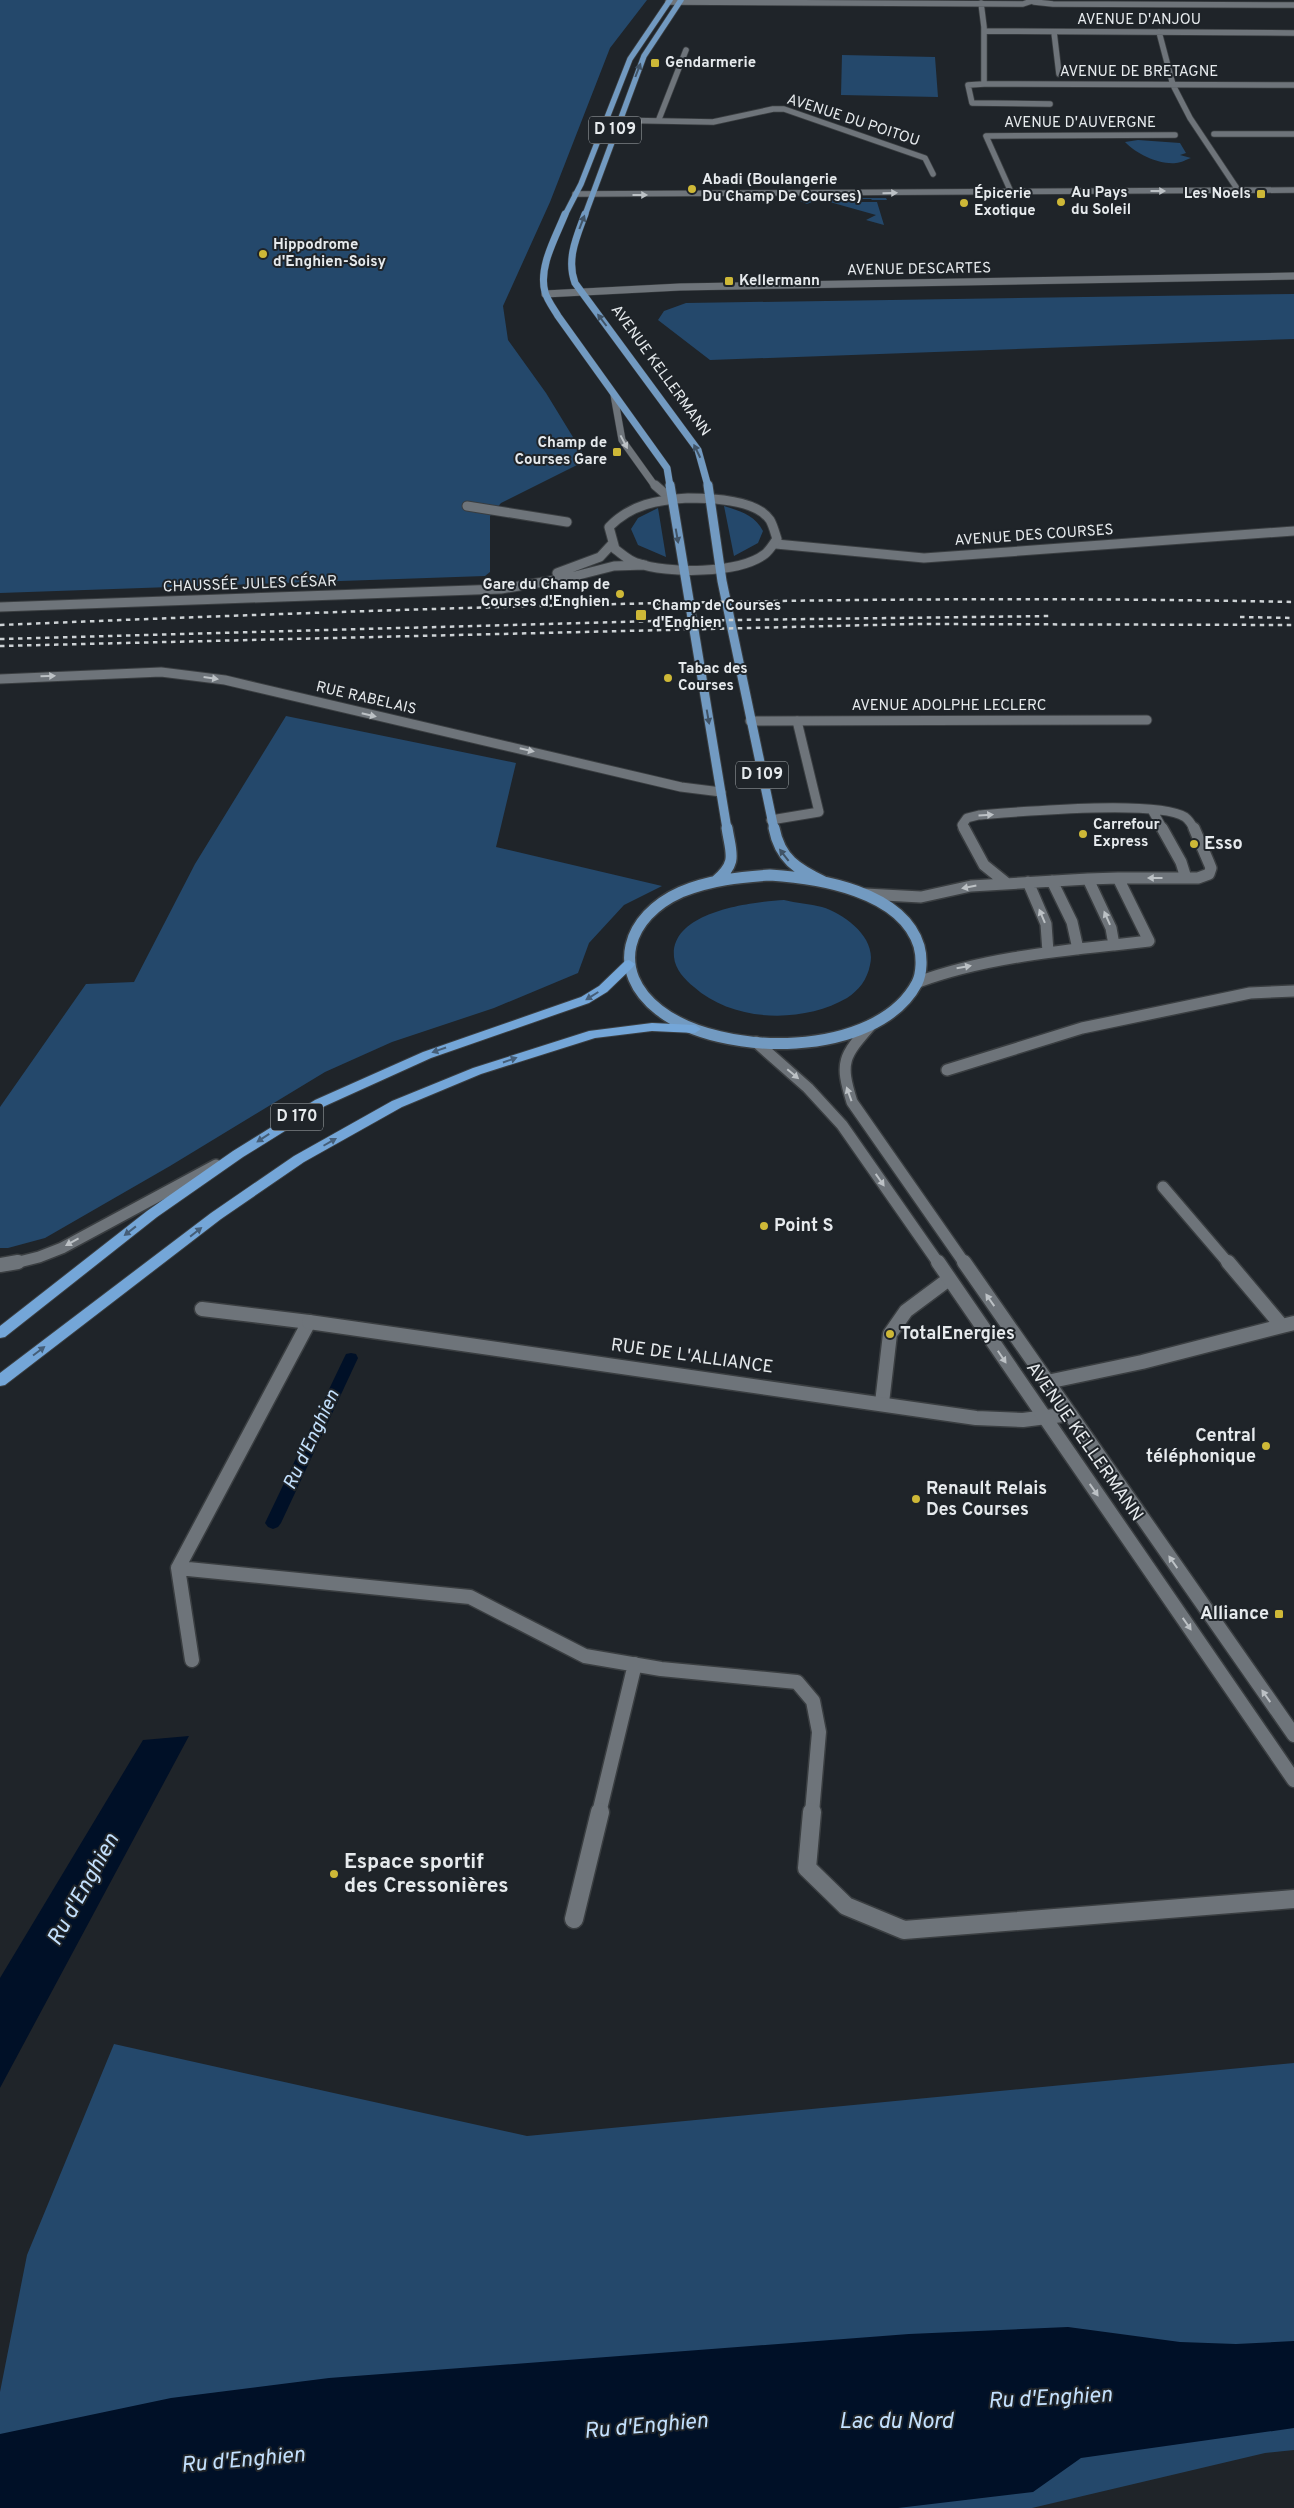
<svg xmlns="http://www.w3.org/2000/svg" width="1294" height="2508" font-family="Overpass,sans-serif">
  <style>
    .green { fill: #24486b }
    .water { fill: #001027 }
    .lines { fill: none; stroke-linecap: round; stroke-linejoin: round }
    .stream { fill: #001027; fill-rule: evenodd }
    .service-far5-casing { stroke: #3a3e41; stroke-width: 7 }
    .service-far4-casing { stroke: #3a3e41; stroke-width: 8 }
    .service-far3-casing { stroke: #3a3e41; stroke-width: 11 }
    .service-far2-casing { stroke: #3a3e41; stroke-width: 14 }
    .service-far1-casing { stroke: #3a3e41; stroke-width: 17 }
    .service-casing { stroke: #3a3e41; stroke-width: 21 }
    .minor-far3-casing { stroke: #3a3e41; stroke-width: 7 }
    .minor-far2-casing { stroke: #3a3e41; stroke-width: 8 }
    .minor-far1-casing { stroke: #3a3e41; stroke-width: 11 }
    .minor-casing { stroke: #3a3e41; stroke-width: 17 }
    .tertiary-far2-casing { stroke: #3a3e41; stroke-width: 11 }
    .tertiary-far1-casing { stroke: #3a3e41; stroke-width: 14 }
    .tertiary-casing { stroke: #3a3e41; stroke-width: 17 }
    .primary-far3-casing { stroke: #3a3e41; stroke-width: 7 }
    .primary-far2-casing { stroke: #3a3e41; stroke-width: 8 }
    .primary-far1-casing { stroke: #3a3e41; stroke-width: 11 }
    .primary-casing { stroke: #3a3e41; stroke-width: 14 }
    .trunk-casing { stroke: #3a3e41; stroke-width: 2 }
    .service-far5 { stroke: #6e747a; stroke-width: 5.5 }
    .service-far4 { stroke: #6e747a; stroke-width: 7 }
    .service-far3 { stroke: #6e747a; stroke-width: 9 }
    .service-far2 { stroke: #6e747a; stroke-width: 11 }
    .service-far1 { stroke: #6e747a; stroke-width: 14 }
    .service { stroke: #6e747a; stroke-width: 18 }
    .minor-far3 { stroke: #6e747a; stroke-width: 5.5 }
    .minor-far2 { stroke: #6e747a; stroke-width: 7 }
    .minor-far1 { stroke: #6e747a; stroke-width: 9 }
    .minor { stroke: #6e747a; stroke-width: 14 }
    .tertiary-far2 { stroke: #6e747a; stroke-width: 9 }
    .tertiary-far1 { stroke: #6e747a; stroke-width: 11 }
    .tertiary { stroke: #6e747a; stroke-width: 14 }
    .primary-far3 { stroke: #729ac1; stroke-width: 5.5 }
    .primary-far2 { stroke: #729ac1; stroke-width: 7 }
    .primary-far1 { stroke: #729ac1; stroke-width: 9 }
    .primary { stroke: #729ac1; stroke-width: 11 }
    .trunk { fill: #74a6d8; fill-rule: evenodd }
    .rail { stroke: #ccd1d4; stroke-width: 2.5; stroke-dasharray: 4.5 4.5; stroke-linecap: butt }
    .oneway { fill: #405366 }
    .oneway2 { fill: #bcc1c5 }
    .oneway3 { fill: #455e78 }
    .poi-dot { fill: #ceb837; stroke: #1f2429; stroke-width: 2 }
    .labels { text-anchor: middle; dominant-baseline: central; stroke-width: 4; stroke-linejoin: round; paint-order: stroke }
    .far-street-label { font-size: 15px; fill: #e6eaed; stroke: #1f2429 }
    .far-poi-label { font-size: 15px; font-weight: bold; fill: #e6eaed; stroke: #1f2429; text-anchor: start }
    .shield { fill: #1f2429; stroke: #aaafb2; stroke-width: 1 }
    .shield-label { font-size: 16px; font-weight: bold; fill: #e6eaed }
    .poi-label { font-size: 18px; font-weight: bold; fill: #e6eaed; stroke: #1f2429; text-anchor: start }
    .street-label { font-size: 18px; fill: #e6eaed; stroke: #1f2429 }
    .water-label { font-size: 19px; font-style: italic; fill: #c4e1fe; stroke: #1f2429 }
    .near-poi-label { font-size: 21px; font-weight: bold; fill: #e6eaed; stroke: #1f2429; text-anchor: start }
    .near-water-label { font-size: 22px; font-style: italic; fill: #c4e1fe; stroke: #1f2429 }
  </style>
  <rect width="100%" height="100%" fill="#1f2429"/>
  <path class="green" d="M0 0H647L610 48 550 202 503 306 508 340 546 393 587 460 501 503 490 516V572L485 576 0 593Z
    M842 55 935 57 938 97 841 95Z
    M1138 140 1180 143 1186 153 1180 155 1191 158C1187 159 1181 163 1176 163 1160 165 1136 154 1125 142Z
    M815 198H886L887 200H872L871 199H843V202H877L884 225 866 220 876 215 819 199 807 204 800 201Z
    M1294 294V339L710 360 658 320 664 311 686 303Z
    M724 506C740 511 755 515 763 531L758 543 734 556Z
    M658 508 666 557 638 545 631 529 638 518Z
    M286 716 516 763 496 847 662 886 624 905 589 943 578 973 494 1008 392 1042 325 1072 170 1166 45 1238 8 1248H0V1107L86 984 134 982 195 864Z
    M784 900C796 903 810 904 822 907 845 914 877 938 870 965 867 980 859 990 847 998 802 1024 733 1022 694 987 685 980 675 969 674 957 670 911 753 902 784 900Z
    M114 2044 527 2136 1294 2063V2450L1265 2453 1032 2508H0V2392L27 2255Z"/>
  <path class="water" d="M189 1736 0 2088V1978L143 1740Z
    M1068 2327 1180 2342 1236 2344 1294 2341V2428L1081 2458 1033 2492 898 2508H0V2434L171 2398 329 2378 909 2334Z"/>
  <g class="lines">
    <path class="stream" d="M351 1353 356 1354 358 1358 281 1523 278 1527 273 1529 268 1527 265 1523 344 1358 346 1354Z"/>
    <g class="service-far5-casing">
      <path id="service-far5" d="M1034 2 1053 4 1294 5
        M1054 32 1059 74
        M659 119 686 50
        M1214 134H1294"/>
    </g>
    <g class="service-far4-casing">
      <path id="service-far4" d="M614 395 622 440 655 486"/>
    </g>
    <g class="service-far3-casing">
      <path id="service-far3" d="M655 485 671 499
        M467 506 567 522
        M1152 810 1163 829
        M771 820 819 812 797 721
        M964 829 962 825 967 818 979 815C1017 812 1157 799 1185 817 1189 820 1192 825 1194 829"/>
    </g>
    <g class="service-far2-casing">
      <path id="service-far2" d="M964 828 984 865 1005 882
        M1162 828 1181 862 1186 878
        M1118 878H1198L1209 874 1211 868 1209 863 1194 828
        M1088 879 1118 878 1149 941 1114 945
        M1052 881 1072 922 1078 949
        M1028 882 1046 924 1048 952
        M865 894 921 897 971 886 1088 879 1111 928 1114 945C1048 952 981 959 918 982
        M947 1070 1082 1028 1250 993 1294 991
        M1163 1187 1229 1264
        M11 1264 39 1257 62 1248 216 1165"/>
    </g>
    <g class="service-far1-casing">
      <path id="service-far1" d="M0 1265 18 1262
        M1282 1326 1294 1323
        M1047 1382 1142 1362 1282 1326 1228 1262
        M882 1403 890 1334 906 1311 949 1279
        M178 1568 470 1597 585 1656 661 1669 797 1682 813 1701 819 1732 812 1813
        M192 1660 178 1568 309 1322 202 1309
        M599 1813 635 1664"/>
    </g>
    <g class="service-casing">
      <path id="service" d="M812 1812 807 1868 846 1906 904 1930 1294 1899
        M574 1919 600 1812"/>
    </g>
    <g class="minor-far3-casing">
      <path id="minor-far3" d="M668 2 1023 4 1035 0
        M981 3 984 27V84L968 85 972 103 1050 104
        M984 31 1294 33
        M1159 32 1173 85 1190 118 1238 190
        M984 84 1294 85
        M607 120 713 122 773 109H784L925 158 933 174
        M1011 192 986 136 1175 135
        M575 194 1294 190"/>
    </g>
    <g class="minor-far2-casing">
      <path id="minor-far2" d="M545 294 680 287 1294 276"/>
    </g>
    <g class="minor-far1-casing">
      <path id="minor-far1" d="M776 544 924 558 1294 531
        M0 679 161 672 225 680 681 787 721 792
        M750 721 1147 720"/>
    </g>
    <g class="minor-casing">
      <path id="minor" d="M309 1322 976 1418 1023 1420 1070 1414"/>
    </g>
    <g class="tertiary-far2-casing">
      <path id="tertiary-far2" d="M688 498C710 498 756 499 770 520 773 525 775 533 777 539 773 544 770 550 765 554 739 574 667 574 637 563 629 561 622 554 615 549L609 527C631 504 658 500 688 498Z
        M557 573 600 557 612 544
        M0 607 501 589 567 578 614 566 645 565"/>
    </g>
    <g class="tertiary-far1-casing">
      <path id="tertiary-far1" d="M871 1025C844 1056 839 1061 852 1102L965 1264
        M756 1042 808 1088 842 1125 939 1264"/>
    </g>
    <g class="tertiary-casing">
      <path id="tertiary" d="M938 1262 1294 1780
        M964 1262 1294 1735"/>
    </g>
    <g class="primary-far3-casing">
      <path id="primary-far3" d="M565 215 581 184 630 59 670 0
        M585 215 644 56 681 0"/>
    </g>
    <g class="primary-far2-casing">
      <path id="primary-far2" d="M565 214C556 237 538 267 545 292 547 300 554 309 558 316L667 468 670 486
        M585 214C577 236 566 259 575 283L698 450 708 486"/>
    </g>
    <g class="primary-far1-casing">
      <path id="primary-far1" d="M670 485 727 829
        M708 485 722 581 774 829"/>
    </g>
    <g class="primary-casing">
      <path id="primary" d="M774 828C780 859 797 869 824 882
        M770 875C818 878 902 891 919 946 922 957 922 973 917 983 877 1059 720 1058 659 1010 609 971 627 916 681 892 710 880 740 877 770 875Z
        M716 881C738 862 731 854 727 828"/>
    </g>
    <g class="trunk-casing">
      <path id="trunk" d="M629 960 635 964 633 967 607 992 589 1003 431 1058 325 1106 243 1157 157 1217 5 1337 0 1338V1326L147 1211 233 1151 315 1100 423 1052 581 997 599 986 625 961Z
        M652 1023 695 1025 701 1029 695 1033 652 1031 595 1038 481 1074 402 1107 304 1162 221 1219 5 1385 0 1386V1373L211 1213 294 1156 392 1101 473 1068 589 1031Z"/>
    </g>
    <use href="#service-far5" class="service-far5"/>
    <use href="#service-far4" class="service-far4"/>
    <use href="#service-far3" class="service-far3"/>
    <use href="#service-far2" class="service-far2"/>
    <use href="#service-far1" class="service-far1"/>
    <use href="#service" class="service"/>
    <use href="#minor-far3" class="minor-far3"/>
    <use href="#minor-far2" class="minor-far2"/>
    <use href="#minor-far1" class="minor-far1"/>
    <use href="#minor" class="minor"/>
    <use href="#tertiary-far2" class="tertiary-far2"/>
    <use href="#tertiary-far1" class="tertiary-far1"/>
    <use href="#tertiary" class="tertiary"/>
    <use href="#primary-far3" class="primary-far3"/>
    <use href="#primary-far2" class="primary-far2"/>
    <use href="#primary-far1" class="primary-far1"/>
    <use href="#primary" class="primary"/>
    <use href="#trunk" class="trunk"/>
    <path class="rail" d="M1240 617 1294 618
      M0 625C431 607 862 593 1294 602
      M0 639 655 621 1052 616
      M0 646 915 624 1294 625"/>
  </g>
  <defs><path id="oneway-solid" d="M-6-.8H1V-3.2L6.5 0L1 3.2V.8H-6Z" transform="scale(1.25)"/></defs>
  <g class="oneway">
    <use href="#oneway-solid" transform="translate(638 70) rotate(-69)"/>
    <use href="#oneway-solid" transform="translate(582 222) rotate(-69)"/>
    <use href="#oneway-solid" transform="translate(602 320) rotate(-127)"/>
    <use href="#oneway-solid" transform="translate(697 451) rotate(-116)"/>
    <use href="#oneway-solid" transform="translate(677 536) rotate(80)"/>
    <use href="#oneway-solid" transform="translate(708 717) rotate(80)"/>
    <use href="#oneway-solid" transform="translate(784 855) rotate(-128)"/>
  </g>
  <g class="oneway2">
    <use href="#oneway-solid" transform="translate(1158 191)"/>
    <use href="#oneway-solid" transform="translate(890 193) rotate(-1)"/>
    <use href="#oneway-solid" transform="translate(640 195)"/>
    <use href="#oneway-solid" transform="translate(624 442) rotate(62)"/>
    <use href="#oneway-solid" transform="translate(48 676) rotate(-2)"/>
    <use href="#oneway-solid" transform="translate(211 678) rotate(8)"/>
    <use href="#oneway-solid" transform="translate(369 715) rotate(13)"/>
    <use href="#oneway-solid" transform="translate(527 750) rotate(13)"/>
    <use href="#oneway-solid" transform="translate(986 815) rotate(-4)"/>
    <use href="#oneway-solid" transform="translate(1155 878) rotate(-180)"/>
    <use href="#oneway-solid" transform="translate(969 887) rotate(169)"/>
    <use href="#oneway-solid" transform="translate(1042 916) rotate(-113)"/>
    <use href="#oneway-solid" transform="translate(1107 918) rotate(-114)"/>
    <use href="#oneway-solid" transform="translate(964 967) rotate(-10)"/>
    <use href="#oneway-solid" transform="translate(793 1074) rotate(40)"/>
    <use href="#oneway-solid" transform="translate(849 1094) rotate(-110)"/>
    <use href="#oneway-solid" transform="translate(880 1180) rotate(55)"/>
    <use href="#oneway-solid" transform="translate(72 1242) rotate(151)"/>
    <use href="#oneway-solid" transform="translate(990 1300) rotate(-125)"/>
    <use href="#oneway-solid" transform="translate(1002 1357) rotate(56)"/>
    <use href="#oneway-solid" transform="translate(1094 1490) rotate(55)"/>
    <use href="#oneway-solid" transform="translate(1173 1562) rotate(-125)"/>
    <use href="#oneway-solid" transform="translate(1187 1624) rotate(55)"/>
    <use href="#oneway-solid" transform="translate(1266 1696) rotate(-125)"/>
  </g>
  <g class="oneway3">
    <use href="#oneway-solid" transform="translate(592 996) rotate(148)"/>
    <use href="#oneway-solid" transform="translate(439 1050) rotate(161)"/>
    <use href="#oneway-solid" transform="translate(510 1060) rotate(-19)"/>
    <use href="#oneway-solid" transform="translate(263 1138) rotate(147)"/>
    <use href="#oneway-solid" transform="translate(330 1142) rotate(-30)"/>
    <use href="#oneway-solid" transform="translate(130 1231) rotate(142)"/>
    <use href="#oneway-solid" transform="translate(196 1232) rotate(-38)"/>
    <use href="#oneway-solid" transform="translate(39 1351) rotate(-37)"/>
  </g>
  <g class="poi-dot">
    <rect x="650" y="58" width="10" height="10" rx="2.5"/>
    <circle cx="692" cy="189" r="5"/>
    <rect x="1256" y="189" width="10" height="10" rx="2.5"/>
    <circle cx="1061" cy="202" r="5"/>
    <circle cx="964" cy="203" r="5"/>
    <circle cx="263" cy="254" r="5"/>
    <rect x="724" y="276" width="10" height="10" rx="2.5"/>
    <rect x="612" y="447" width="10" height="10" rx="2.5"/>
    <circle cx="620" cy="594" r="5"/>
    <rect x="635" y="609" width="12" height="12" rx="2.5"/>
    <circle cx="668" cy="678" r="5"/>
    <circle cx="1083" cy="834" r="5"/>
    <circle cx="1194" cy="844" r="5"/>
    <circle cx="764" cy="1226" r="5"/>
    <circle cx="890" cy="1334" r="5"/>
    <circle cx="1266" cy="1446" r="5"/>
    <circle cx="916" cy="1499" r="5"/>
    <rect x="1274" y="1609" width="10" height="10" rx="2.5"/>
    <circle cx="334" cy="1874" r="5"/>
  </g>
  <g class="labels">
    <g class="far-street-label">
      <text x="1139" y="20">AVENUE D'ANJOU</text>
      <text x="1139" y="72">AVENUE DE BRETAGNE</text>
      <text transform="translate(853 121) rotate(18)">AVENUE DU POITOU</text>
      <text x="1080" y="123">AVENUE D'AUVERGNE</text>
      <text transform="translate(919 270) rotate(-1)">AVENUE DESCARTES</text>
      <text transform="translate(660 371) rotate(54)">AVENUE KELLERMANN</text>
      <text transform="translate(1034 536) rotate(-4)">AVENUE DES COURSES</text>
      <text transform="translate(250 585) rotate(-2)">CHAUSSÉE JULES CÉSAR</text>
      <text transform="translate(366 699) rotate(13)">RUE RABELAIS</text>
      <text x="949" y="706">AVENUE ADOLPHE LECLERC</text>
    </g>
    <g class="far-poi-label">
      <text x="665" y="63">Gendarmerie</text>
      <text x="702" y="180">Abadi (Boulangerie<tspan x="702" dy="17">Du Champ De Courses)</tspan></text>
      <text x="1071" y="193">Au Pays<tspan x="1071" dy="17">du Soleil</tspan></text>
      <text x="974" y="194">Épicerie<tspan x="974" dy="17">Exotique</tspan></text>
      <text x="1251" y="194" text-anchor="end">Les Noels</text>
      <text x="273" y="245">Hippodrome<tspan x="273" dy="17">d'Enghien-Soisy</tspan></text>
      <text x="739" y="281">Kellermann</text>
      <text x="607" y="443" text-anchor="end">Champ de<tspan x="607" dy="17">Courses Gare</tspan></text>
      <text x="610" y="585" text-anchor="end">Gare du Champ de<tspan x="610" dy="17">Courses d'Enghien</tspan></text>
      <text x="652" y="606">Champ de Courses<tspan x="652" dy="17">d'Enghien</tspan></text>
      <text x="678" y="669">Tabac des<tspan x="678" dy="17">Courses</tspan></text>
      <text x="1093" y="825">Carrefour<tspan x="1093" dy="17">Express</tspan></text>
    </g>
    <g class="shield">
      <rect x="589" y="116.5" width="52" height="27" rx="4"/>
      <rect x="736" y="761.5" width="52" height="27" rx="4"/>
      <rect x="271" y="1103.5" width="52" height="27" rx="4"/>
    </g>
    <g class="shield-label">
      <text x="615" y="130">D 109</text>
      <text x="762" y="775">D 109</text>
      <text x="297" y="1117">D 170</text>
    </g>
    <g class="poi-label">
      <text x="1204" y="844">Esso</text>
      <text x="774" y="1226">Point S</text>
      <text x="900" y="1334">TotalEnergies</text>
      <text x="1256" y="1436" text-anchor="end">Central<tspan x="1256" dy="21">téléphonique</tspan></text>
      <text x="926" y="1489">Renault Relais<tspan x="926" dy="21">Des Courses</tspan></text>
      <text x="1269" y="1614" text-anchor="end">Alliance</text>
    </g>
    <g class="street-label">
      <text transform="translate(692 1357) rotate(8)">RUE DE L'ALLIANCE</text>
      <text transform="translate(1084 1442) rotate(55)">AVENUE KELLERMANN</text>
    </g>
    <g class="water-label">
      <text transform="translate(312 1440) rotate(-65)">Ru d'Enghien</text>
    </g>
    <g class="near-poi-label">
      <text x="344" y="1862">Espace sportif<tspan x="344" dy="24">des Cressonières</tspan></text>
    </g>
    <g class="near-water-label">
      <text transform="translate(84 1890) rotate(-61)">Ru d'Enghien</text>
      <text transform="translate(1050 2399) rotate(-3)">Ru d'Enghien</text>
      <text x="896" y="2422">Lac du Nord</text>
      <text transform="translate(646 2427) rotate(-5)">Ru d'Enghien</text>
      <text transform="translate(243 2461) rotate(-5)">Ru d'Enghien</text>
    </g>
  </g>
</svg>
